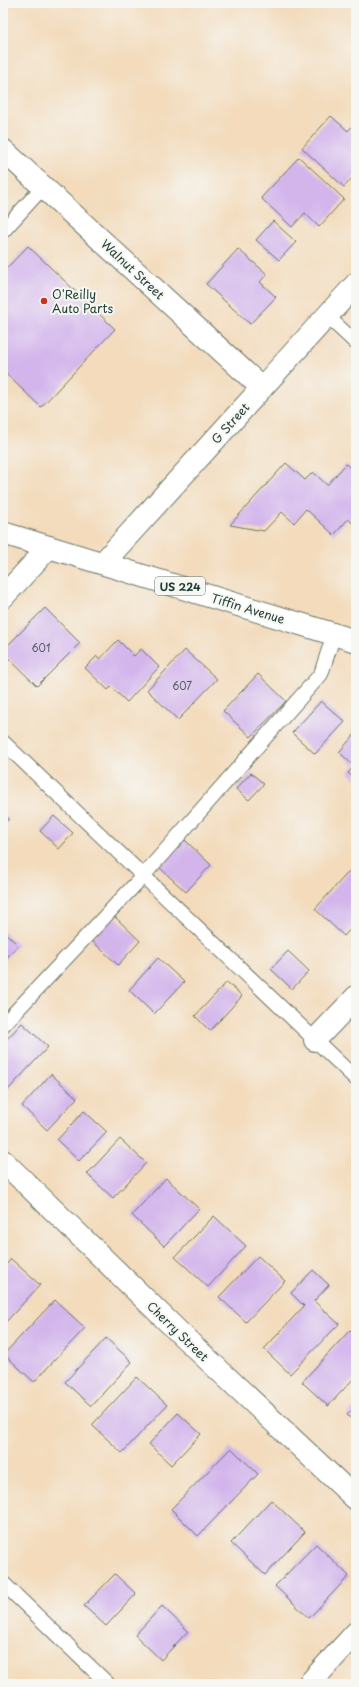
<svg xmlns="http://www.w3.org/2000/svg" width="359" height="1687" font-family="'Playpen Sans',sans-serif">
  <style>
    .building { fill: #d3b5ec }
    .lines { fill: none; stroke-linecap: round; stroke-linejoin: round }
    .lane-casing { stroke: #697464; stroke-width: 16 }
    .street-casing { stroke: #697464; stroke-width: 24 }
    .highway-casing { stroke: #697464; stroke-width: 24 }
    .lane { stroke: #fff; stroke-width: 14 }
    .street { stroke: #fff; stroke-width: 22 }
    .highway { stroke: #fff; stroke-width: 22 }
    .poi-dot { fill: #c8321e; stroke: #f6f6f2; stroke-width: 1.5 }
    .labels { text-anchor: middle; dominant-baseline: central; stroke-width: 4; stroke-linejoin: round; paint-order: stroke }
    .number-label { font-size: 10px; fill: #4c5b62 }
    .shield { fill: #f6f6f2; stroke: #60746d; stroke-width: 1 }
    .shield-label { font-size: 11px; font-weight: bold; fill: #1f3d34 }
    .street-label { font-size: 12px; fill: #1f3d34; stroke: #f6f6f2 }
    .poi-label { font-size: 12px; fill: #1f3d34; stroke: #f6f6f2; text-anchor: start }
  </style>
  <rect width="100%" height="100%" fill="#f6f6f2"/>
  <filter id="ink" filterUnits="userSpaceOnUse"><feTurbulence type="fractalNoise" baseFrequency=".025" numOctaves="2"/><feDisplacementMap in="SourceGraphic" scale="8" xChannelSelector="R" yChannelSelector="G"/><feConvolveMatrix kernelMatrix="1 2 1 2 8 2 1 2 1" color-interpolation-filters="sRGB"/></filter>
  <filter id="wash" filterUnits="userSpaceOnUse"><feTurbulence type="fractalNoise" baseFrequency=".012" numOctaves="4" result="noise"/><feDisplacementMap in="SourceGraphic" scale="16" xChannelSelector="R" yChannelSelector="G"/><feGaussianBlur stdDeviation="0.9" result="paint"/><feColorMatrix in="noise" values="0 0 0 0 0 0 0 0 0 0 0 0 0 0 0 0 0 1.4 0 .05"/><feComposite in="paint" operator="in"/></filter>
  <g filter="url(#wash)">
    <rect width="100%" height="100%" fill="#f3dbbc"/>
    <g id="blocks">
      <path class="building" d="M331 116 348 131 356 122V174L344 187 302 148Z
        M299 157 344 199 319 227 305 213 292 227 261 198Z
        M273 221 296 242 279 260 256 240Z
        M28 246 115 329 41 407 3 371V272Z
        M238 249 267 274 260 282 276 297 250 324 206 284Z
        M286 463 305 480 313 472 327 485 346 464 356 474V526L348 519 334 535 306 509 294 523 282 512 264 531 230 525Z
        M45 608 80 643 37 686 3 653V650Z
        M118 640 134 656 141 649 159 667 127 702 111 687 108 690 85 668 97 656 100 659Z
        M185 650 217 679 178 720 147 690Z
        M258 674 286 701 251 737 223 711Z
        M321 701 345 722 315 754 292 733Z
        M356 733V780L348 773 354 766 339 752Z
        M251 773 264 784 249 800 236 789Z
        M3 813 9 819 3 825Z
        M54 816 73 833 59 849 40 831Z
        M185 840 211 865 186 892 159 867Z
        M353 867 356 870V923L344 936 315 909Z
        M114 916 140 941 118 965 91 940Z
        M3 931 18 945 3 962Z
        M288 951 309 971 292 989 271 969Z
        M158 958 184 982 154 1014 129 990Z
        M227 982 242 996 210 1031 195 1016Z
        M22 1023 48 1047 5 1093 3 1092V1043Z
        M51 1074 77 1098 47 1130 22 1106Z
        M84 1111 107 1132 79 1161 57 1140Z
        M120 1139 146 1163 113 1198 87 1174Z
        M166 1178 199 1209 164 1246 132 1215Z
        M214 1216 246 1246 208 1287 175 1257Z
        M258 1256 285 1281 246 1322 219 1297Z
        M11 1259 40 1285 3 1325V1268Z
        M313 1270 329 1285 314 1301 339 1324 290 1374 264 1349 304 1306 291 1293Z
        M55 1300 85 1328 34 1382 4 1354Z
        M350 1330 356 1336V1376L328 1406 302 1382Z
        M106 1338 132 1362 91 1406 65 1382Z
        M137 1377 167 1405 122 1453 92 1425Z
        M356 1406V1423L347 1415Z
        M178 1413 201 1434 171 1465 149 1444Z
        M231 1448 258 1474 198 1536 171 1509Z
        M271 1500 305 1532 265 1575 231 1543Z
        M316 1544 349 1576 309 1618 275 1586Z
        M115 1574 136 1594 106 1626 84 1606Z
        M162 1606 188 1631 161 1660 135 1635Z"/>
    </g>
  </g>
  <g filter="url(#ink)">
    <use href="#blocks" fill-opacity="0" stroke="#697464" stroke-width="1"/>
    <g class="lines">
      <g class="lane-casing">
        <path id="lane" d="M3 231 43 187
          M327 316 356 343
          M3 742 356 1079
          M3 1025 143 876 321 674 334 634
          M3 1583 108 1684"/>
      </g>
      <g class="street-casing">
        <path id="street" d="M3 150 262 388
          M103 563 356 284
          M3 597 49 547
          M315 1040 356 997
          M3 1161 187 1340 356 1499
          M309 1684 356 1633"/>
      </g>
      <g class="highway-casing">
        <path id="highway" d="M3 533 356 641"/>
      </g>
      <use href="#lane" class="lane"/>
      <use href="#street" class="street"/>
      <use href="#highway" class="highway"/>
    </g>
  </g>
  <circle class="poi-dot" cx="44" cy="301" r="4"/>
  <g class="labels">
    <g class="number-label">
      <text x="41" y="647">601</text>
      <text x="182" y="685">607</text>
    </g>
    <rect class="shield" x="155" y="577" width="50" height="18" rx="3"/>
    <g class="shield-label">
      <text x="180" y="586">US 224</text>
    </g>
    <g class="street-label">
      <text transform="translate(133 269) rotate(43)">Walnut Street</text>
      <text transform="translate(230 423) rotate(-48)">G Street</text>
      <text transform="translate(248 608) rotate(17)">Tiffin Avenue</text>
      <text transform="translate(178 1331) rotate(44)">Cherry Street</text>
    </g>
    <g class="poi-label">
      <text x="52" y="294">O'Reilly<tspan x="52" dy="14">Auto Parts</tspan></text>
    </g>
  </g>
  <rect width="359" height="1687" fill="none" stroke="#f6f6f2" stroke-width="16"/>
</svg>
